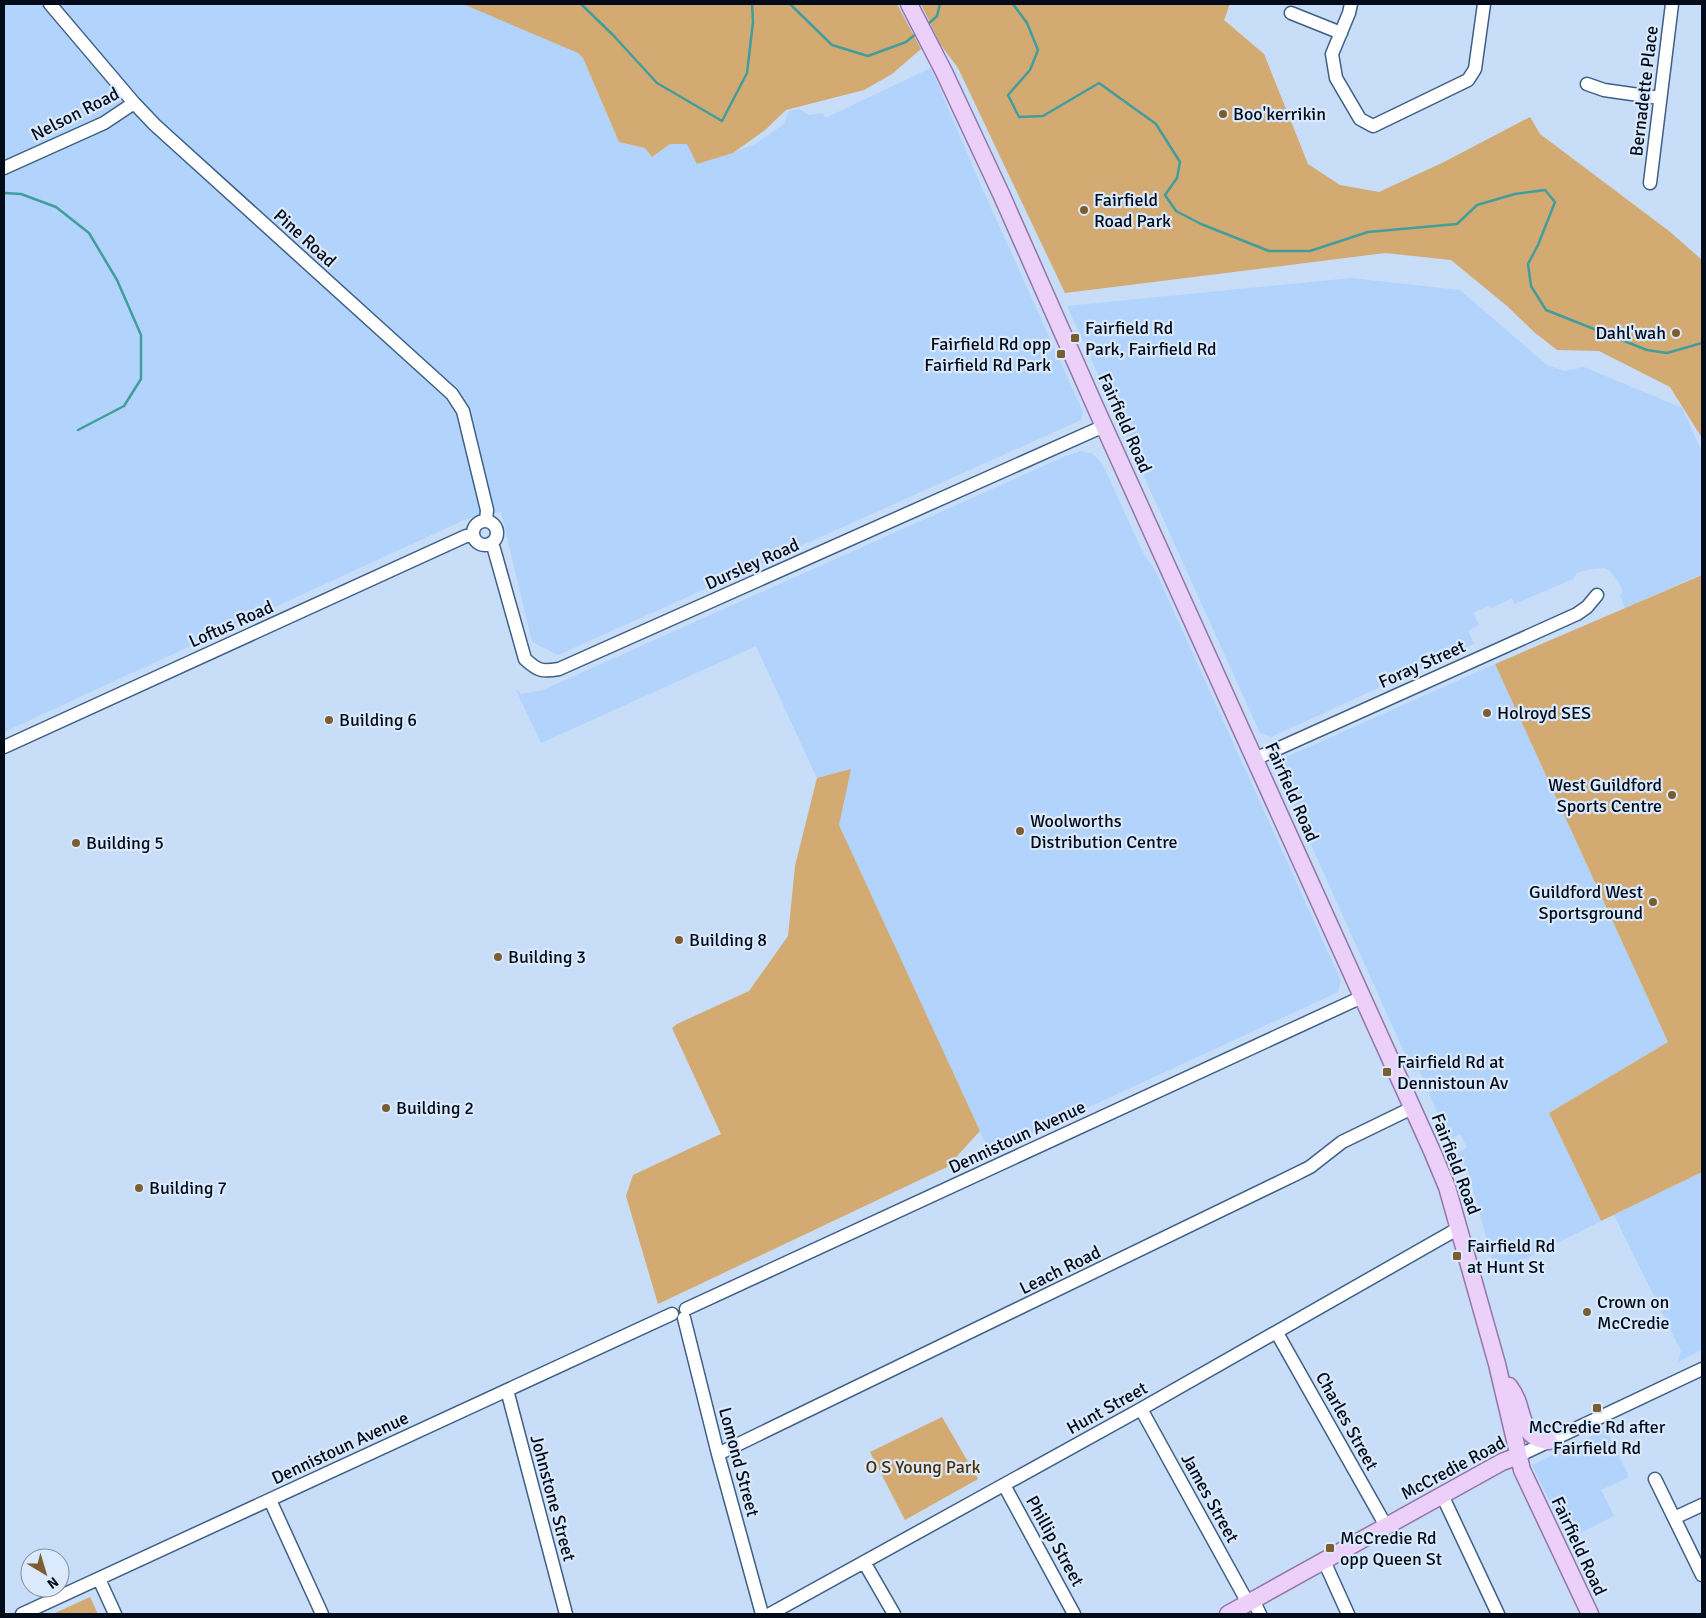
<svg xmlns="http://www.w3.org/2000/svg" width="1706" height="1618" font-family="Signika,sans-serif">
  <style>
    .built { fill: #b2d3fb }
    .green { fill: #d3aa72 }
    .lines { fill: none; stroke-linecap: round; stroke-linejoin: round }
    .stream { stroke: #429e9d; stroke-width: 2.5 }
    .minor-casing { stroke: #3f5f86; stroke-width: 15 }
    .major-casing { stroke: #9277aa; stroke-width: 19 }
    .minor { stroke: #fff; stroke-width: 12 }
    .major { stroke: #ecd0fa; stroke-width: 16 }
    .poi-dot { fill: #7b5d31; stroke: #dae9fb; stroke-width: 2 }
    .labels { text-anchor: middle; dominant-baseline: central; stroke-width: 4.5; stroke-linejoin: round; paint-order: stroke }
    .street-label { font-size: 18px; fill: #020b1a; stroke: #dae9fb }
    .poi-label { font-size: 18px; fill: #020b1a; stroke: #dae9fb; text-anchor: start }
    .park-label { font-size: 18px; fill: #4b2f00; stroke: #dae9fb }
  </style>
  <rect width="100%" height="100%" fill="#c7ddf8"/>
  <path class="built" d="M4 4H466L578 53 583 58 587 67 619 142 645 148 653 157 670 144H688L733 153 755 144 784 124 789 111 799 109 809 115 823 113 825 118 931 68 978 179 1083 412 1081 420 558 655 532 642 501 512 466 519 4 732Z
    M1351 278 1460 290 1547 365 1565 371 1584 367 1682 408 1702 452V574L1625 608 1620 595 1623 592 1618 581 1610 571 1604 568 1590 569 1577 573 1573 579 1514 604 1512 598 1491 608 1489 605 1473 613 1479 625 1468 631 1474 644 1271 737 1260 733 1067 306Z
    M1081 451 1093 454 1103 465 1143 553 1155 570 1341 981 1338 992 990 1153 756 646 541 743 515 688 521 694 543 690 1066 456Z
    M1495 664 1668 1042 1549 1113 1601 1221 1496 1273 1468 1171 1464 1163 1462 1164 1456 1154 1467 1147 1460 1134 1449 1140 1419 1070 1413 1072 1278 771 1282 759Z
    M1702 1172V1350L1678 1362 1681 1351 1614 1215Z
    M1606 1429 1629 1477 1601 1490 1614 1516 1568 1539 1532 1465Z"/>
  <path class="green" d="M463 4H897L921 49 892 74 864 90 786 110 765 130 733 153 697 164 687 144H670L652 157 645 148 619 142 583 58 578 53Z
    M921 4H1230L1224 20 1264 54 1308 164 1340 185 1379 192 1444 162 1530 117 1540 134 1669 231 1702 260V438L1670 387 1599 351 1557 350 1534 332 1507 306 1451 260 1385 253 1065 293 958 68 940 44Z
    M1702 575V1172L1601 1221 1549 1113 1668 1042 1495 664Z
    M851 769 839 825 980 1131 947 1167 658 1304 626 1196 633 1175 721 1134 672 1028 677 1024 749 991 788 936 795 866 817 778Z
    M942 1417 978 1479 905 1520 870 1452Z
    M90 1597 98 1614H53Z"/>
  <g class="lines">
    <path class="stream" d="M581 4 613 35 657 83 722 121 747 73 753 22 752 4
      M790 4 832 45 868 56 906 42 917 33
      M1013 4 1027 23 1038 50 1030 70 1008 95 1019 117 1043 116 1099 83 1156 124 1180 162 1177 178 1165 195 1176 211 1201 224 1269 251H1310L1368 232 1457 224 1477 205 1515 194 1545 190 1555 202 1538 245 1528 264 1531 286 1546 310 1647 350 1667 353 1702 343
      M927 25 937 16 940 4
      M4 193 21 194 56 207 89 233 117 280 141 335V379L124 406 78 430"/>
    <g class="minor-casing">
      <path id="minor" d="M50 4 134 103 155 125 452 394 463 411 487 510 486 521
        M1351 4 1349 13 1332 54 1336 78 1360 119 1373 126 1468 80 1475 69 1484 4
        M1291 13 1341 33
        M1587 84 1604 90 1660 98
        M4 168 104 123 134 103
        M1650 183 1672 4
        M473 533a12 12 0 1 1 24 0a12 12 0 1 1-24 0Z
        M491 543 494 549 525 659C538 671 542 672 559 669L1104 426
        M4 747 466 536H473
        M1255 759 1577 614 1587 607 1597 595
        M686 1309 1362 997
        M684 1318 718 1454 762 1614
        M1277 1333 1386 1526
        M507 1390 566 1614
        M1141 1409 1248 1603
        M718 1454 1296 1174 1310 1167 1342 1142 1412 1108
        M1518 1456 1702 1369
        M1655 1479 1702 1575
        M1004 1485 1074 1614
        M1442 1495 1498 1614
        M270 1500 322 1614
        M1674 1518 1702 1505
        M1324 1561 1348 1614
        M864 1562 894 1614
        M99 1579 115 1614
        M1253 1600 1260 1614
        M22 1614 672 1314
        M770 1614 1141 1409 1459 1228"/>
    </g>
    <g class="major-casing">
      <path id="major" d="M909 4 944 72 1002 196 1098 413 1432 1151 1447 1187 1497 1364 1522 1470 1590 1614
        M1509 1386C1512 1390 1515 1395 1517 1400 1524 1419 1523 1439 1549 1441
        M1228 1614 1502 1462 1518 1456"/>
    </g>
    <use href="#minor" class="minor"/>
    <use href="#major" class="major"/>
  </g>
  <g class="poi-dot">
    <circle cx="1223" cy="114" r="5"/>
    <circle cx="1084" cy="210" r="5"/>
    <circle cx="1676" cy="333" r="5"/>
    <rect x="1070" y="333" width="10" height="10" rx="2.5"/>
    <rect x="1056" y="349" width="10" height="10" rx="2.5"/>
    <circle cx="1487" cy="713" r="5"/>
    <circle cx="329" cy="720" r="5"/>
    <circle cx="1672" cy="795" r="5"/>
    <circle cx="1020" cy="831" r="5"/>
    <circle cx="76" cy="843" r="5"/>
    <circle cx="1653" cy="902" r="5"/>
    <circle cx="679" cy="940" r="5"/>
    <circle cx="498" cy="957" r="5"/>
    <rect x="1382" y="1067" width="10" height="10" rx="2.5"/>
    <circle cx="386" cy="1108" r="5"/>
    <circle cx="139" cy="1188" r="5"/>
    <rect x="1452" y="1251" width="10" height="10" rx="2.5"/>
    <circle cx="1587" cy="1312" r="5"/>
    <rect x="1592" y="1403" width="10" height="10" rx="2.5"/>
    <rect x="1325" y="1543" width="10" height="10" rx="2.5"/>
  </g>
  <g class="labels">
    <g class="street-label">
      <text transform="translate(1644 91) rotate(-83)">Bernadette Place</text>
      <text transform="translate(75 114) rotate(-27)">Nelson Road</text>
      <text transform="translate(305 238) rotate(42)">Pine Road</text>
      <text transform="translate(1125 423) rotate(66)">Fairfield Road</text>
      <text transform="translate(752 564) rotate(-24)">Dursley Road</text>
      <text transform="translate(231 624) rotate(-24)">Loftus Road</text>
      <text transform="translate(1422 664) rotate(-24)">Foray Street</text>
      <text transform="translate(1292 792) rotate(66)">Fairfield Road</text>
      <text transform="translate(1017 1137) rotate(-25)">Dennistoun Avenue</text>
      <text transform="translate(1456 1164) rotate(69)">Fairfield Road</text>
      <text transform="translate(1060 1270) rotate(-26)">Leach Road</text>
      <text transform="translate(1107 1408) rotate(-29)">Hunt Street</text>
      <text transform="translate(1347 1421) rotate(61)">Charles Street</text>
      <text transform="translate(340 1448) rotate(-25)">Dennistoun Avenue</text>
      <text transform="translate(739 1462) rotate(75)">Lomond Street</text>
      <text transform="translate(1453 1468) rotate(-28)">McCredie Road</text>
      <text transform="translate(553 1498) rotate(75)">Johnstone Street</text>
      <text transform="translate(1210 1498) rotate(61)">James Street</text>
      <text transform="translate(1055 1541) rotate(61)">Phillip Street</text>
      <text transform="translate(1579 1546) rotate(65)">Fairfield Road</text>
    </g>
    <g class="poi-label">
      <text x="1233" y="114">Boo'kerrikin</text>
      <text x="1094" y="200">Fairfield<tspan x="1094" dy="21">Road Park</tspan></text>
      <text x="1085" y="328">Fairfield Rd<tspan x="1085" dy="21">Park, Fairfield Rd</tspan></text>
      <text x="1666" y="333" text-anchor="end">Dahl'wah</text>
      <text x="1051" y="344" text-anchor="end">Fairfield Rd opp<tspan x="1051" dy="21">Fairfield Rd Park</tspan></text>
      <text x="1497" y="713">Holroyd SES</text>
      <text x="339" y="720">Building 6</text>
      <text x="1662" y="785" text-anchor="end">West Guildford<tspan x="1662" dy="21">Sports Centre</tspan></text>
      <text x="1030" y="821">Woolworths<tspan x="1030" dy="21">Distribution Centre</tspan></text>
      <text x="86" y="843">Building 5</text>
      <text x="1643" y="892" text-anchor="end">Guildford West<tspan x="1643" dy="21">Sportsground</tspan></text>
      <text x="689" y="940">Building 8</text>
      <text x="508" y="957">Building 3</text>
      <text x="1397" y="1062">Fairfield Rd at<tspan x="1397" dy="21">Dennistoun Av</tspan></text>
      <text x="396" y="1108">Building 2</text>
      <text x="149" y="1188">Building 7</text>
      <text x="1467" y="1246">Fairfield Rd<tspan x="1467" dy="21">at Hunt St</tspan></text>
      <text x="1597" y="1302">Crown on<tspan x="1597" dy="21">McCredie</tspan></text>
      <text x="1597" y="1427" text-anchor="middle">McCredie Rd after<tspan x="1597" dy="21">Fairfield Rd</tspan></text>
      <text x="1340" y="1538">McCredie Rd<tspan x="1340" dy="21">opp Queen St</tspan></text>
    </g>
    <g class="park-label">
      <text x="923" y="1467">O S Young Park</text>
    </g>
  </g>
  <rect width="1706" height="1618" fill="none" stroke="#020b1a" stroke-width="10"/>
  <g transform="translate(45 1573) rotate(142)"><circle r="24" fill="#dae9fb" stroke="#8490a1"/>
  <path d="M0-4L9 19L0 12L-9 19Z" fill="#7b5d31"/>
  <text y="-8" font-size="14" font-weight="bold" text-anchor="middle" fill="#020b1a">N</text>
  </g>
</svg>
